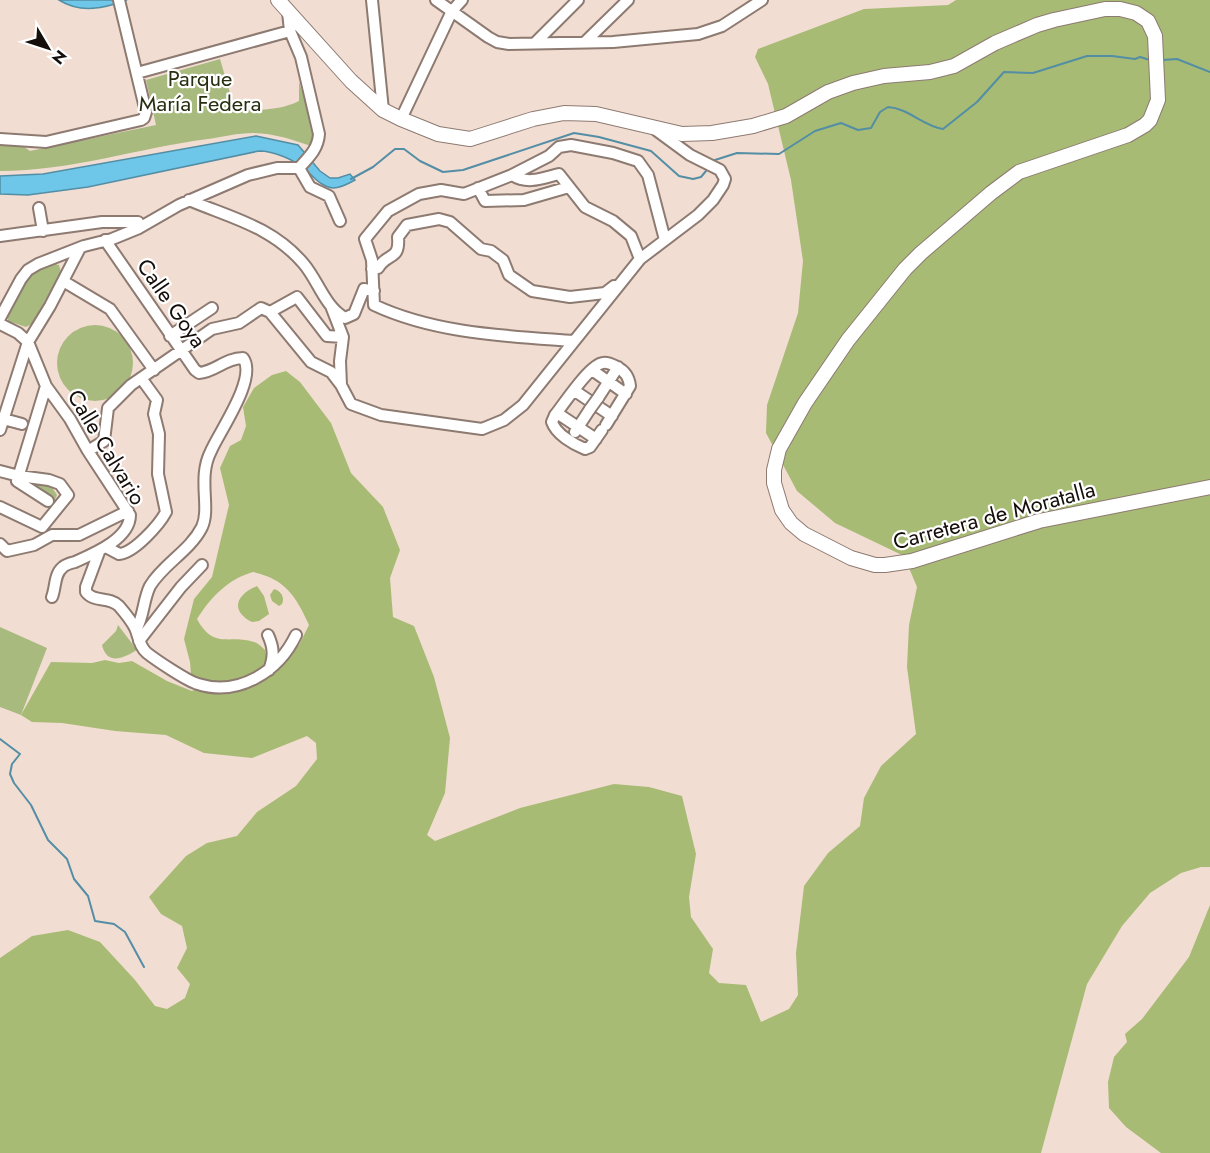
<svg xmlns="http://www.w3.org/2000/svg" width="1210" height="1153" font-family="Jost,sans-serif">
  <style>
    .green { fill: #a9ba7f }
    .forest { fill: #a7bb74; fill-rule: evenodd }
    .water { fill: #6ec6e8; stroke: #538ea5; stroke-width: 1.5 }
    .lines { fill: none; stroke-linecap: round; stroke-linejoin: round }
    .stream { stroke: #538ea5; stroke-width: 2 }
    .minor-casing { stroke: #8d7a71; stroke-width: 14 }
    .major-casing { stroke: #8d7a71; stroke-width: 16 }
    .minor { stroke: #fff; stroke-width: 10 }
    .major { stroke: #fff; stroke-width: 14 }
    .minor-bridge-casing { stroke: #8d7a71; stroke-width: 14; stroke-linecap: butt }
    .minor-bridge { stroke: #fff; stroke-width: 10 }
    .labels { text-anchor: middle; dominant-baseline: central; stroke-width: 4.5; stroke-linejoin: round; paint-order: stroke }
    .park-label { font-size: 22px; fill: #272f10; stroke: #fff }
    .street-label { font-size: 22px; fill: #140d0a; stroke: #fff }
  </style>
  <rect width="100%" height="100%" fill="#f2ddd3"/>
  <path class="green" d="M220 59 235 110C257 110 279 111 299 101V82C305 102 317 125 311 146 293 140 273 133 253 133 238 133 222 137 208 139 138 148 71 171 0 171V139L14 140 30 151 156 125 146 80Z
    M55 264 59 265 61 272 32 324 26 327 8 321 7 314C22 287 23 272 55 264Z
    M57 363a38 38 0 1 1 76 0a38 38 0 1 1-76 0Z
    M28 480 49 483 57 495 54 502 25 485Z
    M118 625 137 650C124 658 107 666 102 645L116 631Z
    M0 627 47 648 21 715 0 707Z"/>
  <path class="forest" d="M956 0H1210V867H1201L1181 873 1150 893 1122 926 1087 984 1041 1153H0V958L32 936 68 930 100 942 135 980 155 1006 167 1009 185 998 190 984 177 968 187 948 182 926 161 914 149 897 186 856 207 843 237 836 257 812 296 786 317 759 316 743 307 736 252 758 204 753 166 735 115 731 62 723 32 722 21 715 51 662 92 663 105 660 119 663 132 661 167 681 192 691 196 689 198 684 191 675 190 662 184 639 194 599 212 577 229 505 220 468 230 446 241 440 246 426 243 407 254 388 272 375 286 371 300 382 331 423 351 473 383 507 400 550 390 578 393 617 414 626 434 677 450 738 445 793 427 835 435 841 520 808 614 784 649 787 682 796 696 854 689 897 691 917 713 949 709 973 719 983 746 985 761 1022 789 1009 798 995 796 953 804 886 828 853 860 826 864 798 881 766 916 734 907 667 909 625 917 587 904 556 835 523 797 491 766 433 767 405 798 313 803 261 791 180 768 84 755 57 758 49 864 9 948 5ZM253 572C285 579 296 596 309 625L299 645 269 670 265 650C262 647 258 643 254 642 228 634 214 650 197 619 211 597 228 579 253 572Z
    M257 586 264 596 269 614 259 621 252 622C229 610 237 594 257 586Z
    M274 589C281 591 285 597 282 604L279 606 272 601 270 595Z
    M1210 905V1153H1161L1126 1127 1109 1108 1108 1082 1114 1057 1127 1042 1125 1034 1142 1019 1189 957Z"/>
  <path class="water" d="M59 0H127C105 8 81 14 59 0Z
    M256 136 298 145 320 171 330 178H338L350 174 355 180C348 184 341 188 333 188 321 187 314 177 306 170 295 160 274 151 259 151L88 187 28 195 0 194V176L43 174Z"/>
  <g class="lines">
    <path class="stream" d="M1162 60 1177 59 1210 72
      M715 160 737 153 779 154 815 131 841 123 858 130 871 128 880 112 888 107C908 108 923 126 943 129L977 102 1004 72 1033 73 1087 56H1112L1135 59 1140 57 1150 60
      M351 179 373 167 395 149H404L420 161 443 172 463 170 574 133 599 137 651 151 679 176 693 179 701 177 706 171
      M0 739 20 754 12 764 10 774 14 783 31 805 48 840 67 859 74 879 88 896 95 921 114 924 125 932 144 967"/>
    <g class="minor-casing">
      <path id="minor" d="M372 0 383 110
        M436 0 488 37 497 42 509 44 613 42 698 34 722 26 762 0
        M585 42 628 0
        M535 43 578 0
        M137 73 290 31 292 25
        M401 119 452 11 462 0
        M0 139 46 142 141 120 144 118 146 112 119 0
        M299 168 310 187 329 196 340 221
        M512 175C528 185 543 178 559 174L585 207 613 221 631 236 640 259
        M478 188 485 201 524 200 569 187
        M189 200C231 218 271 226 303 263 318 280 324 306 345 318L354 314 364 289 374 291
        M39 208 43 231
        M0 236 102 222H138L139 228
        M105 240 195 370 199 373C215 372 225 358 243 358 258 378 219 432 211 451 197 478 211 507 202 527 190 551 163 564 150 586 143 600 144 616 136 630
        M372 269 378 268C388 252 400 261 398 237L407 225 439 219 450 222 481 249 491 251 503 260 509 275 532 291 570 297 605 293 614 286
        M63 281 110 309 154 370
        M331 306 343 337 340 361 341 385 351 404 381 415 482 429 504 420 523 405 640 259 698 215 713 200 723 185 725 179 720 170 690 155 656 130
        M270 312 297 297 327 336 343 337
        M0 318 21 279 28 270 38 264 84 246 112 239 139 228 179 205 248 175 277 168H299C309 157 318 149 319 134L301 57 290 31 288 12
        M0 324 18 333 28 342 46 386 70 419 88 451 130 515C130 539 93 554 75 562 71 563 66 564 63 567 54 574 56 587 52 597
        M170 336 212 308
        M574 341C507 336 436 334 374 305L372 260 365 239 388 211 419 194 441 190 464 194 512 175 549 156 559 147 571 145 613 153 638 161 648 175 665 240
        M592 370 626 394
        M46 386 17 481 48 501
        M575 391 612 416
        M598 398 618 367
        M557 413 596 439
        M0 418 22 424
        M0 430 28 342 50 306 80 248
        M602 430 590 447 585 449C573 444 556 434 552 422L555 415C564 404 590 364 603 363 608 362 613 365 617 367 625 371 629 377 630 386L606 425
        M575 432 590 409
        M88 451 104 441 108 408 131 385 212 329 239 323 261 308 270 312 311 362 331 372 341 385
        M0 471 19 476 49 480 60 484 68 495 42 527 0 507
        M0 544 7 551 34 545 52 535H79L128 511
        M106 547 119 554C134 553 159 525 166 512L158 474 159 434 154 414 157 400 141 378
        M99 552 86 587V592C94 603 109 596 119 606 125 613 131 620 135 628 139 637 139 646 147 653 156 660 187 681 198 684 239 697 279 671 296 635
        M268 635C274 648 274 657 269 670
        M139 641 181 587 202 565"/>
    </g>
    <g class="major-casing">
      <path id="major" d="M278 0 351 81 383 110 401 119 438 134 470 139 533 119 564 113 596 114 682 134 712 133 753 126 786 116 828 92 853 83 884 76 930 72 954 66 995 43 1037 25 1054 20 1105 9H1120L1136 13 1148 21 1155 36 1158 100 1150 120 1145 125 1128 135 1019 172 991 193 921 253 905 269 848 340 805 403 779 449 774 470V483L782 510 791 523 804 534 851 558 875 565H885L912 561 1039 521 1210 487"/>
    </g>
    <use href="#minor" class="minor"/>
    <use href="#major" class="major"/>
    <g class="minor-bridge-casing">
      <path id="minor-bridge" d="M590 409 598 398"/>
    </g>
    <use href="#minor-bridge" class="minor-bridge"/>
  </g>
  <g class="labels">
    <g class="park-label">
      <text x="200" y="78">Parque<tspan x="200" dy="25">María Federa</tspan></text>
    </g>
    <g class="street-label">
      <text transform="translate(172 303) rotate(55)">Calle Goya</text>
      <text transform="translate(107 447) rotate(59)">Calle Calvario</text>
      <text transform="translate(994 515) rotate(-15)">Carretera de Moratalla</text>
    </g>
  </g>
  <g transform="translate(48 48) rotate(129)" stroke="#ffffff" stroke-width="4.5" paint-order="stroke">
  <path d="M0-4.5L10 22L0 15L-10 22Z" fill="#140d0a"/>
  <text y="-9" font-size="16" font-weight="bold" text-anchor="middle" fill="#140d0a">N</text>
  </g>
</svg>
